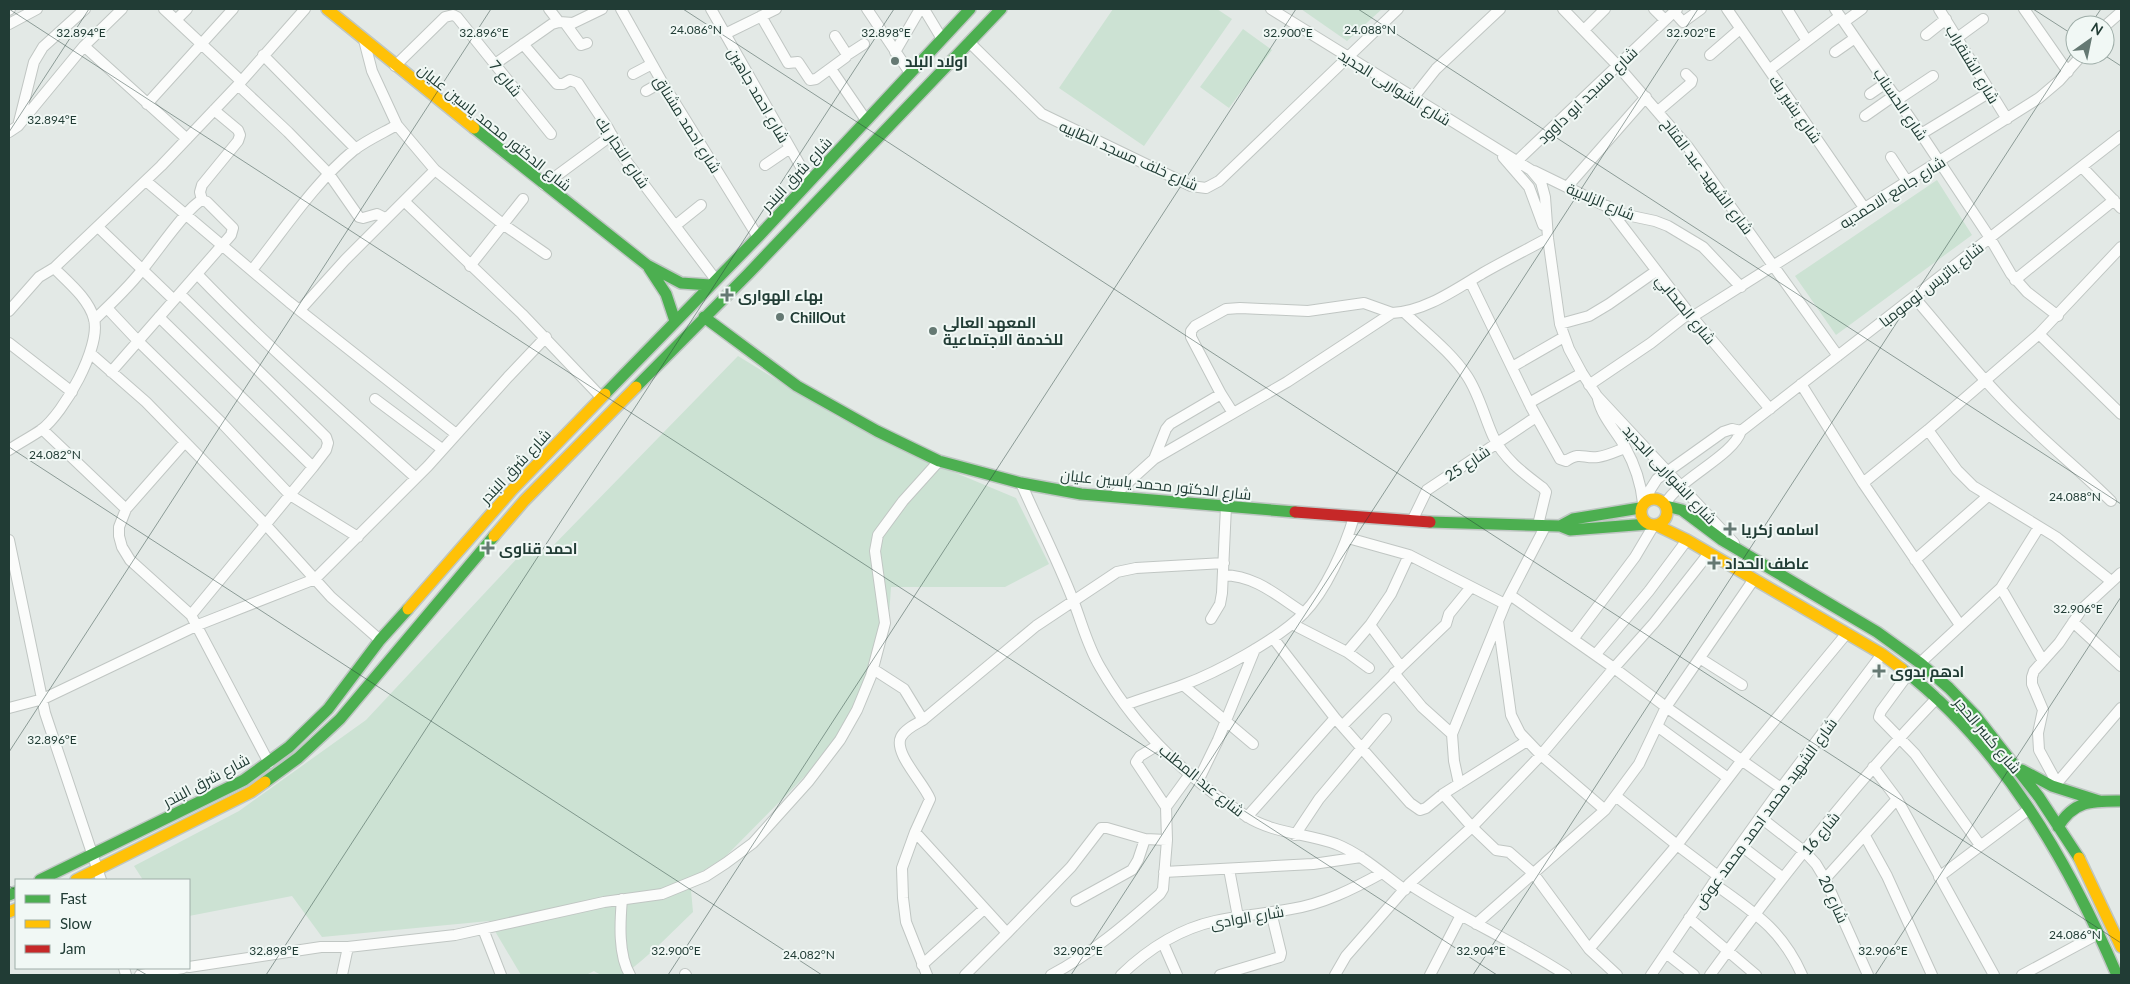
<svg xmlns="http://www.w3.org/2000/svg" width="2130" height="984" font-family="Lato,Cairo,sans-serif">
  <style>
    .green { fill: #cce2d3 }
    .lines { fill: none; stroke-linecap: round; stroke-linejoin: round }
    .street-casing { stroke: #c0c6c3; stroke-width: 12 }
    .fast-casing { stroke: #bfc6c3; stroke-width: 14 }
    .slow-casing { stroke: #bfc6c3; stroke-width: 14 }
    .jam-casing { stroke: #bfc6c3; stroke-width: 14 }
    .street { stroke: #fbfcfb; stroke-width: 10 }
    .fast { stroke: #4caf50; stroke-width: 11 }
    .slow { stroke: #ffc107; stroke-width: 11 }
    .jam { stroke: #c62828; stroke-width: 11 }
    .ticks { fill: none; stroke: #213c35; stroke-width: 1; stroke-opacity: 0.45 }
    .poi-dot { fill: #657973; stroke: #f1f8f5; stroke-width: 2 }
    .labels { text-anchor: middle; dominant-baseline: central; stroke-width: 4; stroke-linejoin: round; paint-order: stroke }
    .poi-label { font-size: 15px; font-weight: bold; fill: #213c35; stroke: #f1f8f5; text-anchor: start }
    .street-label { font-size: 15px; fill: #213c35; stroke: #f1f8f5 }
    .ticks-label { font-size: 12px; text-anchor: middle; fill: #213c35; stroke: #f1f8f5; stroke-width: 4; stroke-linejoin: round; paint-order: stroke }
  </style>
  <rect width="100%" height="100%" fill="#e3e9e6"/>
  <path class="green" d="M1113 9H1217L1232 19 1144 146 1059 88Z
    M1301 9H1382L1347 41Z
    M1243 29 1272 50 1229 108 1200 87Z
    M1937 180 1972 235 1836 335 1795 276Z
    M738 356 839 418 944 468 1016 498 1049 564 1005 587H891L889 616 848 727 806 775 725 857 690 879 693 912C678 926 637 969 621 975 613 978 601 976 594 971L586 975 559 974 521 975 489 921 322 937 292 896 189 916V880H143L134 866 239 811 366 720 524 551 547 552Z"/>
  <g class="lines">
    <g class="street-casing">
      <path id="street" d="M164 9 241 81
        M549 9 559 22
        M621 9 662 82 758 237
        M711 9 809 181
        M867 9 910 73
        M924 9 942 39
        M1271 9 1531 170 1541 182 1545 197 1548 238 1560 324 1569 349 1582 373 1597 396 1734 543
        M1563 9 1618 66 1688 147 1838 356
        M1654 9 1665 20
        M1727 9 1865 209
        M1787 9 1807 41
        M1835 9 1921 134 1990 238 2011 274 2027 292 2058 316
        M1939 9 2007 119
        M2024 9 2068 72
        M9 10 10 9
        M1674 12 1683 22 1701 9
        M761 16 788 63 798 62 810 80 816 79 846 57V53L835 36
        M176 20 187 9
        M1844 22 1862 9
        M565 23 581 45 587 43
        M9 24 37 9
        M2105 26 2121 12
        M1584 30 1605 9
        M725 34 776 9
        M1926 35 1946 19
        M1957 38 1983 19
        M364 40 372 71 397 125 435 170 504 225 546 254
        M969 42 1042 114 1191 186 1206 188 1219 181 1398 9
        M523 44 557 84H563L570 80 578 83 608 128 624 158 716 280
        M84 46 187 139
        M895 52 920 9
        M1835 52 1855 38
        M263 55 356 149
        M847 55 864 44
        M1710 55 1740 29
        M495 64 552 24 559 22 573 23 602 9
        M395 66 445 17 453 15 457 17 551 134
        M831 69 866 120
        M1769 70 1840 16
        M633 74 652 64
        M238 85 288 132 329 174 359 217 363 218 377 214 385 218
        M646 91 662 82
        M1870 94 1886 83
        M1413 98 1436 69 1500 9
        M1897 100 1933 76
        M147 104 233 9
        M1658 111 1691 83 1692 80 1686 74
        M1865 116 1895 95
        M18 126 84 46 122 9
        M9 132 18 126 34 62 43 47 85 9
        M1921 134 1990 92
        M1503 157 1529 187 1543 225
        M1891 157 1908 183
        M1517 161 1677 9
        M765 165 790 148
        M2082 167 2121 208
        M1534 171 1622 214 1655 221 1668 226 1703 247 1741 287
        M146 181 289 302 456 434
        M544 185 612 135
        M1567 187 1646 97
        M202 200 200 192 202 185 238 141 240 135 238 130 214 110
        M404 201 522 314 601 397
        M1607 206 1689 313 1770 409
        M676 225 701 205
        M98 227 174 300
        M470 266 523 199
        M252 270C284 230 314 183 354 150 367 140 383 133 397 125
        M197 274C266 346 342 411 416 478
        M2015 280 2114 200
        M1470 281 1531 407 1560 459 1566 461C1581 451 1583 459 1598 457 1607 456 1617 451 1625 448
        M180 294 317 428 326 437 328 443 326 450 313 467 191 615
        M1914 297C1952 341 1989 389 2032 428 2058 453 2086 476 2111 501
        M107 308 138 341 221 422 290 495 358 537
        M300 310 345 260 435 170
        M9 311 39 277 54 268 161 166 238 85 305 9
        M1405 313C1426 333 1451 352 1467 376 1479 394 1484 416 1493 436 1504 459 1523 473 1543 488L1546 492 1538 525
        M159 317 313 467
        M1692 317 2039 98 2059 81 2082 55
        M94 320C111 304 128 288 142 270 155 255 187 207 202 200
        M1560 324 1589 316 1609 304 1656 271
        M2039 334 2121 414
        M9 343 72 392
        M90 353 146 402 265 524 331 597 380 640
        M1512 367 1564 337
        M111 372 231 235 233 228 207 202 202 200
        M1801 384 1863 483 1960 625
        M1589 385 1651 343 1689 313
        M1221 394 1233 413
        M375 399 442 449
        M1598 399C1602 417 1616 431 1625 447 1635 465 1641 483 1643 503
        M1529 403 1582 373
        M42 429 126 509
        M1928 430 1957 470 1973 486 2056 537 2111 581
        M185 442 126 509 119 527V536L122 547 130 560 191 615 269 763
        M9 450C19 443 31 437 41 430 64 413 101 347 94 319 89 299 68 282 54 268
        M1154 459 1166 429 1170 424 1221 394 1191 337V331L1195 326 1226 309 1240 308 1308 311 1364 303 1392 313
        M1021 483C1038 522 1058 561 1073 600 1082 623 1087 645 1100 667 1135 728 1187 778 1246 816 1274 834 1306 833 1336 844 1361 854 1383 874 1405 890
        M1863 483 1928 430 2039 334 2121 247
        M1112 497 1154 459 1287 382 1392 313C1424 312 1456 289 1483 273 1504 261 1526 250 1548 238
        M1648 499 1650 490 1657 479 1723 432 1732 429 1741 431
        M1665 504C1680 478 1733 456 1741 431L2121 136
        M1412 521 1427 490 1536 417
        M1348 538 1409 555
        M9 540 45 713 101 880
        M1915 560 1988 496
        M1223 575C1257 576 1277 596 1304 613
        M2001 588 2043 661
        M1510 595 1614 668 1654 623 1709 553
        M1211 619 1220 604 1222 593 1226 506
        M1498 621 1511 715 1520 733 1541 755 1614 668 1666 707 1781 788
        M2073 622 2121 666
        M1292 624 1347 652 1369 668
        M1370 625 1391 594 1409 555 1505 604
        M1273 638 1335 718
        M1574 638 1635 557 1654 525
        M1596 654 1649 591 1687 540
        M1701 659 1742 685
        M1920 663 2001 588 2039 527
        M1401 667 1446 624 1449 614 1471 587
        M873 669 904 689 923 720C916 724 905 729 901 737 893 753 924 783 930 799L915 832
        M1394 673 1422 707 1452 734
        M1909 673 1881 711 1879 717 1915 754 1980 845
        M1183 685 1253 744
        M1125 705C1144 698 1164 692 1183 685 1218 672 1277 640 1303 614 1326 591 1345 547 1354 517
        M9 708 43 699 198 625 315 579 428 466 508 377 546 337
        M923 720 1036 626 1117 572 1136 568 1224 563
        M1342 726 1401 667 1370 625 1347 652
        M1657 726 1728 778
        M1873 767 1897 799 1994 975
        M1198 781 1218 740 1255 649
        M2057 783 2039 750 2038 733 2043 710 2032 684V677L2034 671 2059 643 2082 609 2121 573
        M1459 784 1454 761 1452 734 1505 604 1546 525
        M2059 787 2057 783 2121 708
        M1443 794 1527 741
        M1166 807 1190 774
        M1247 817 1335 718 1410 803 1420 810 1426 808 1443 794 1472 827 1541 755 1605 810 1639 764 1666 707 1754 579
        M1760 817 1805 852 1816 864 1825 879 1868 975
        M1295 835 1319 799 1386 719
        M1865 836 1887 876 1932 975
        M1740 845 1783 878
        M1229 869 1238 917
        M1164 872 1313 864 1361 857
        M1718 876 1677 845 1742 760 1847 633
        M1939 877 2028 810
        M1825 879 1897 799
        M1713 883C1753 912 1781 928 1802 975
        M1409 884C1460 918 1516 942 1566 975
        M622 899C620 922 618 955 630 975
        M1076 901 1132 870 1138 860 1145 839
        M1689 918 1756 975
        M1476 924 1605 810
        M483 929 501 975
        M1163 943 1177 975
        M1589 949 1677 845 1617 797
        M1666 953 1694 975
        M922 965 984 909
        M189 967 321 947H348L455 935 604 902 662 894 706 876 726 863 753 843 808 782 840 740 857 710 871 676 885 623 875 551 878 535 903 501 939 461
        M124 968 126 975
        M685 974 686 975
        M140 975 183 968
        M342 975 348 947
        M927 975 906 922 903 898 902 868 915 832 1007 933 1071 867 1101 828H1107L1145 839 1167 840
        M965 975 1007 933
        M1051 975C1091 954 1125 925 1160 894L1163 889 1167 840 1166 807 1136 762 1140 756 1158 745
        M1121 975C1147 950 1179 929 1215 921 1240 915 1266 914 1291 909 1323 904 1353 889 1382 873
        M1220 975 1280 957 1281 953 1271 912
        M1335 975 1346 956 1409 884 1472 827 1496 850 1509 852 1533 873 1589 949 1617 975
        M1430 975 1461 915
        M1651 975 1718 876 1781 788 1882 654
        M1710 975C1780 879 1854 784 1937 698
        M2022 975 2098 934"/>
    </g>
    <g class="fast-casing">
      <path id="fast" d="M474 128 647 265 681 283 710 285
        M649 268 666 294 675 321
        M704 317 797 386 877 431 939 461 1021 483 1081 494 1295 512
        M636 387 748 274 1001 9
        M605 394 758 237 970 9
        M1666 506 1682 510 1722 540 1877 632 1920 663 1949 688 1975 715 2039 797 2079 858
        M1430 522 1560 526 1570 530 1648 524
        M1560 526 1573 519 1640 508
        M1902 669C2002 746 2068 861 2117 975
        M2022 770 2052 786 2099 801
        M265 782 298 758 340 719 494 536
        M2058 827C2074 800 2092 801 2121 801
        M40 880 244 780 289 747 328 709 380 640 408 609
        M9 895 16 892"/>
    </g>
    <g class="slow-casing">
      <path id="slow" d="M327 9 474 128
        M1641 512a13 13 0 1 1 26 0a13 13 0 1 1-26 0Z
        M1656 525 1687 540 1882 654 1902 669
        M494 536 524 501 636 387
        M408 609 512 490 605 394
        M2079 858 2121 947
        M76 880 251 792 265 782
        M9 912 16 909"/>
    </g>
    <g class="jam-casing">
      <path id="jam" d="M1295 512 1430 522"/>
    </g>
    <use href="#street" class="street"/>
    <use href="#fast" class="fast"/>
    <use href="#slow" class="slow"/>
    <use href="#jam" class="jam"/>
  </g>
  <path class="ticks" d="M9 9 1497 975M683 9 2121 943M1358 9 2121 504M2033 9 2075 36M2090 25 2101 9M2104 55 2121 66M9 132 89 9M9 447 822 975M9 752 491 9M9 886 16 890M135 968 147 975M266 975 894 9M668 975 1296 9M1071 975 1698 9M1473 975 2075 48M1875 975 2121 597"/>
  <g class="poi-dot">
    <circle cx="895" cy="61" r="5"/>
    <path d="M724.5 287.5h5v5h5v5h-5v5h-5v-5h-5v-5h5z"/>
    <circle cx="780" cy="317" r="5"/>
    <circle cx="933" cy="331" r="5"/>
    <path d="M1727.5 521.5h5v5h5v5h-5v5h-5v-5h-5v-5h5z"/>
    <path d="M485.5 540.5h5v5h5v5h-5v5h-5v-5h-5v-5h5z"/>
    <path d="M1711.5 555.5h5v5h5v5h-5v5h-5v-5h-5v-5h5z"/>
    <path d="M1876.5 663.5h5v5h5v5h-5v5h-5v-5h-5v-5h5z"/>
  </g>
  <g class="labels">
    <g class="poi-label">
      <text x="905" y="61">اولاد البلد</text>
      <text x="738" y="295">بهاء الهوارى</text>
      <text x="790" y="317">ChillOut</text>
      <text x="943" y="322">المعهد العالى<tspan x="943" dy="17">للخدمة الاجتماعية</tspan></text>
      <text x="1741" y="529">اسامه زكريا</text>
      <text x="499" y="548">احمد قناوى</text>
      <text x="1725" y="563">عاطف الحداد</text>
      <text x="1890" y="671">ادهم بدوى</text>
    </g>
    <g class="street-label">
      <text transform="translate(1973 64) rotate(59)">شارع الشنقراب</text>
      <text transform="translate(506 78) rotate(51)">شارع 7</text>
      <text transform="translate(1395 87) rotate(32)">شارع الشواربى الجديد</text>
      <text transform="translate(759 95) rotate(60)">شارع احمد جاهين</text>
      <text transform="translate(1587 95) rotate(-44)">شارع مسجد ابو داوود</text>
      <text transform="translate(1901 104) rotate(56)">شارع الحسناب</text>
      <text transform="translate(1796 109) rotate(55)">شارع بشير بك</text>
      <text transform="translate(688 124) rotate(58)">شارع احمد مشناق</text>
      <text transform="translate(495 127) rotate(39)">شارع الدكتور محمد ياسين عليان</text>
      <text transform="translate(623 152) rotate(56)">شارع النجار بك</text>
      <text transform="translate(1129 155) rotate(24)">شارع خلف مسجد الطابيه</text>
      <text transform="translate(796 174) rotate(-47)">شارع شرق البندر</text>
      <text transform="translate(1708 176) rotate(53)">شارع الشهيد عبد الفتاح</text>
      <text transform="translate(1892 192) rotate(-32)">شارع جامع الاحمديه</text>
      <text transform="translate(1601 201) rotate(23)">شارع الزلابية</text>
      <text transform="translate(1931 284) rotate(-38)">شارع باتريس لومومبا</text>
      <text transform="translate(1686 309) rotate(51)">شارع الصحابي</text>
      <text transform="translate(1467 463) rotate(-34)">شارع 25</text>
      <text transform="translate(515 466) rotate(-47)">شارع شرق البندر</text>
      <text transform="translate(1670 474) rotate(47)">شارع الشواربى الجديد</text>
      <text transform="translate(1156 484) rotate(6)">شارع الدكتور محمد ياسين عليان</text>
      <text transform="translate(1988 735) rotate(50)">شارع كسر الحجر</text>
      <text transform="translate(206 780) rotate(-28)">شارع شرق البندر</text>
      <text transform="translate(1202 780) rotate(39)">شارع عبد المطلب</text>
      <text transform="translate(1765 813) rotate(-54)">شارع الشهيد محمد احمد محمد عوض</text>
      <text transform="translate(1820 833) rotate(-51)">شارع 16</text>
      <text transform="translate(1834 899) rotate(66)">شارع 20</text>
      <text transform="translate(1247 917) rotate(-10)">شارع الوادى</text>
    </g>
  </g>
  <g class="ticks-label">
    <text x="696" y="34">24.086°N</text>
    <text x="1370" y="34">24.088°N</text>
    <text x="81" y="37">32.894°E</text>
    <text x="484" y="37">32.896°E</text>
    <text x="886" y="37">32.898°E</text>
    <text x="1288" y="37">32.900°E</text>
    <text x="1691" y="37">32.902°E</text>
    <text x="52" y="124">32.894°E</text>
    <text x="55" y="459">24.082°N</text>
    <text x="2075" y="501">24.088°N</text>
    <text x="2078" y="613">32.906°E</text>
    <text x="52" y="744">32.896°E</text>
    <text x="2075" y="939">24.086°N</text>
    <text x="274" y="955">32.898°E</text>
    <text x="676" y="955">32.900°E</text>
    <text x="1078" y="955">32.902°E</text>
    <text x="1481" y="955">32.904°E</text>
    <text x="1883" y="955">32.906°E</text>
    <text x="809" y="959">24.082°N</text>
  </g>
  <rect width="2130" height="984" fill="none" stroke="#213c35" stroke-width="20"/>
  <rect x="15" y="879" width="175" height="90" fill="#f1f8f5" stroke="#9eada8"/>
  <rect x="25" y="895" width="25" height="8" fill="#4caf50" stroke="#9eada8"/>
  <text x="60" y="904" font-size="15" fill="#213c35">Fast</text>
  <rect x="25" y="920" width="25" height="8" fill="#ffc107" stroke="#9eada8"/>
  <text x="60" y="929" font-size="15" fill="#213c35">Slow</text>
  <rect x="25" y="945" width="25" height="8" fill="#c62828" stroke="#9eada8"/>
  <text x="60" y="954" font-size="15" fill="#213c35">Jam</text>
  <g transform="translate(2090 40) rotate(33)"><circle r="24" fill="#f1f8f5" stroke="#9eada8"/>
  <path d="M0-4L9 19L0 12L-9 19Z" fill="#657973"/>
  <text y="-8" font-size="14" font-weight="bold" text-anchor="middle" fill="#213c35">N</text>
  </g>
</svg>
